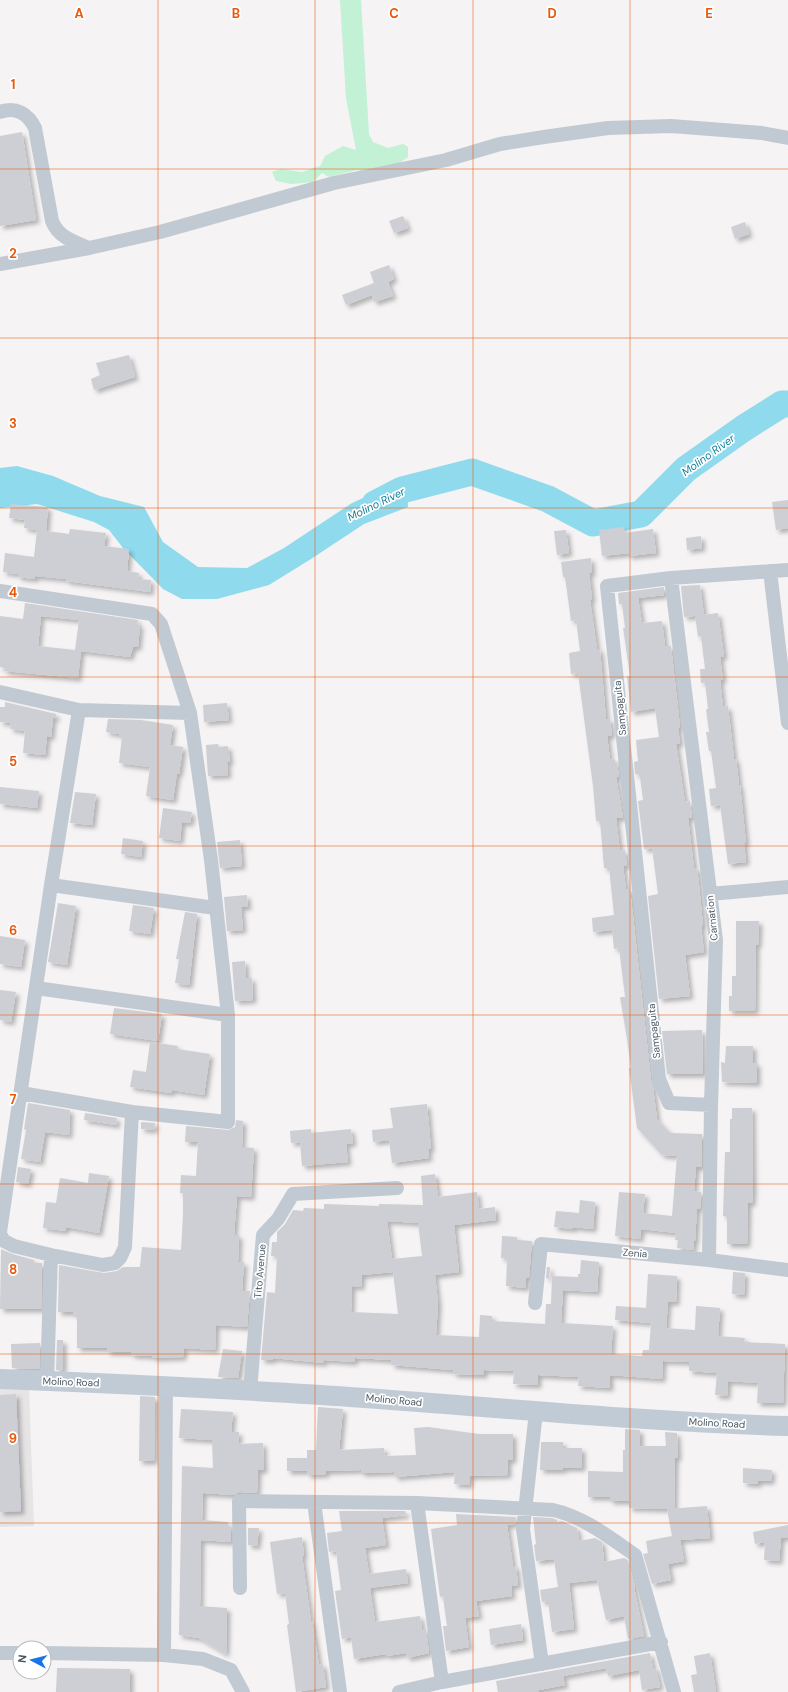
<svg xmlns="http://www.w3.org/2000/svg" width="788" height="1692" font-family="'DM Sans',sans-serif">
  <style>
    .education { fill: #e6e4e5 }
    .green { fill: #c3f1d5 }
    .water { fill: #90daee }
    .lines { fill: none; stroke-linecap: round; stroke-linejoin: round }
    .stream { stroke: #90daee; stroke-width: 4.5 }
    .river { stroke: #90daee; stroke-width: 27 }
    .building { fill: #cdcfd5; fill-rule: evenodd; filter: url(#shadow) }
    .minor { stroke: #c1cad2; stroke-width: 14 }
    .secondary { stroke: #c1cbd6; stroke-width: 20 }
    .grid { fill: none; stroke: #e8590c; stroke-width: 1; stroke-opacity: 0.55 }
    .labels { text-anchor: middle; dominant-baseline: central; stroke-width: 3.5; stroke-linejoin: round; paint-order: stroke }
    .street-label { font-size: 10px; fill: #4a5661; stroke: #fff }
    .water-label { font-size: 11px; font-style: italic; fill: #0c7c9b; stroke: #fff }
    .grid-label { font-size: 13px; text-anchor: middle; font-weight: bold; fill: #e8590c; stroke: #fff; stroke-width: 3.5; stroke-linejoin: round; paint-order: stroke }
  </style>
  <defs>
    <filter id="shadow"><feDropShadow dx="3.5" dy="3.5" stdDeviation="2" flood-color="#0004"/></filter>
  </defs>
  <rect width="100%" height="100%" fill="#f5f3f3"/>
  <path class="education" d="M0 1388 29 1389 34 1526 0 1527Z"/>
  <path class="green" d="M340 0H361L369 134 373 142 388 148 403 144 408 147V157L398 164 367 172 357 170 329 177 322 173 313 182 291 184 276 181 272 172 281 169 302 172 320 166 325 156 343 146 356 150 346 98Z"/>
  <path class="water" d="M17 466 53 476 100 496 144 507 163 542 198 567 247 568 284 548 352 503 407 478 408 507 364 524 311 559 269 585 217 599H182L163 589 123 548 109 530 94 522 37 504 0 508V468Z"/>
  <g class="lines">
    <path class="stream" d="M782 404 788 398"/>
    <path class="river" d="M375 504 402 490 472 472 548 499 593 523 641 514 686 469 744 428 782 404H788"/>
  </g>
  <path class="building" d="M22 132 36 220 0 226V136Z
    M403 216 408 228 394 233 389 221Z
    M745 222 749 234 735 239 731 227Z
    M389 265 394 279 388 282 393 296 374 302 372 295 346 305 342 295 374 283 370 272Z
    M129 355 135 377 94 390 91 379 100 375 96 363Z
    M788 500V528L776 530 772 502Z
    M11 504 48 507 46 531 69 534 70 529 106 533 104 546 129 549 127 571 139 573 138 579 151 580 150 592 66 581V579L35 576V579L18 577V574L3 572 5 553 34 557 37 530 24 528 25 520 9 518Z
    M624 527 625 533 653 529 656 553 629 556V553L602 556 599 530Z
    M566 530 569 553 557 555 554 531Z
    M701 536 702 548 687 550 686 538Z
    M591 558 592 573H589L592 599 590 600 597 649H600L606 719H610L612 735 607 736 610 760 615 759 616 764H617L619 776 616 777 623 818H616L620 851 625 850 627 866H623L626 889H630L651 1080 653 1087 657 1119 670 1133 702 1134V1167H696L694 1191 701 1192 700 1209 697 1208 695 1241H694L693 1250 677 1248 678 1240H675L676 1233 641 1229 640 1239 615 1236 619 1192 645 1194 643 1213 672 1216 677 1156 662 1155 637 1128 629 1068H631L627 1039 620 997H625L619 948 614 949 612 930 593 932 592 918 614 915 609 868H604L600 821H596L593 786 578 673 571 674 569 653 580 651 576 620 571 621 565 577H563L561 562Z
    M700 585 704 615 684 617 681 586Z
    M664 587V595L638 598 642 623 662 621 665 646H671L680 727 678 728 680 743 676 744 685 802 690 801 692 818H688L694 868H697L699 885 703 926H701L704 952 685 955 690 996 659 999 648 896 658 894 652 848 644 849 638 801 643 800 640 777 638 774H635L634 762 638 761 636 740 659 737 655 708 631 712 627 676H630L623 628H625L622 604H619L618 593Z
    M25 603 138 620 137 624 140 625 138 647H133L130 657 81 651 78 678 4 671 5 668 0 667V616L23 619ZM41 616 79 620 75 650 38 646Z
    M718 613 724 656 720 657 723 680H720L723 707 728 706 734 759H736L739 785H740L746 843H744L746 862 728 864 720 805 711 806 709 789 716 788 711 751H709L706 732H709L706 709H708L705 682 701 683 700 669H705L701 636 698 637 695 616Z
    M5 702 56 714V718H53L51 737 47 736 45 755 23 753 25 731 10 729 11 723 0 722V707H5Z
    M227 703 229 720 204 722 203 705Z
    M108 719 141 720 173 725 170 745 183 747 179 774 177 773 173 800 146 796 150 767 119 763 122 736H119V734L106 732Z
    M218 744 219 747 228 746 230 762H227L228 775 208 776 206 745Z
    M0 787 39 791 37 808 0 804Z
    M75 792 96 794 92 825 70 823Z
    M163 808 192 812 190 823 182 822 180 841 159 838Z
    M123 838 143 841 141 857 121 854Z
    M240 840 242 866 220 868 217 842Z
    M247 895 248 907H241L243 930 227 931 224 897Z
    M58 903 76 906 67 965 48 962Z
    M133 905 154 908 150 934 129 931Z
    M185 912 197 914 189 985 175 983 179 959H176Z
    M736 921H759L758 945 756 944 755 1011H729V996H732V976H736Z
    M0 936 25 940 21 967 0 964Z
    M245 961 246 978H252L253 1000 235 1001 232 962Z
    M0 990 16 992 11 1022 0 1020Z
    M114 1008 162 1014 158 1041 110 1034Z
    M702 1030 703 1074H667L662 1031Z
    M150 1042 178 1046 177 1049 210 1054 204 1095 172 1090 171 1093 130 1087 133 1070 146 1072Z
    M726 1046H753V1063H757V1083L722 1082 721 1062 725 1063Z
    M28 1103 70 1110 69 1135 45 1132 40 1162 21 1159 26 1130 24 1129Z
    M427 1104 431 1149H428L429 1158 392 1163 389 1140 373 1142 372 1130 393 1128 390 1108Z
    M732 1108H752L753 1189 752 1203H748L747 1244H727V1217L723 1216 725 1152H730V1119H732Z
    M85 1113 117 1118 116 1125 84 1120Z
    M236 1120 243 1121 242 1147 254 1148 251 1197 237 1196 234 1235H239L238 1262H244L242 1291H250L247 1327 216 1325 215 1350 184 1348 183 1357 152 1358 153 1356 131 1355V1352H107V1348H77V1314L73 1315V1312H58L59 1265 104 1273 117 1271 123 1267H140L142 1247 181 1250 183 1215V1193H180L181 1175 196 1176 198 1142H185L186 1126 228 1130 235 1127Z
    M141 1122 155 1123 154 1130 141 1129Z
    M311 1129V1133L351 1129 353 1143 346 1144 348 1162 302 1166 300 1142 291 1143 290 1131Z
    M18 1167 31 1169 28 1184 16 1182Z
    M89 1173 109 1176 99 1233 66 1227 65 1231 43 1228 46 1202 56 1203 60 1178 88 1183Z
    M435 1174 438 1197 477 1192 479 1209 495 1207 496 1220 454 1225 459 1272 435 1275 438 1304 436 1335 479 1337 480 1315 492 1316V1321L545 1324 546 1304H551L552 1276 578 1277V1274H580L581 1260 599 1262 597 1292 563 1290 561 1323 613 1326 611 1354 642 1356 643 1350H649L651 1323 615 1320 616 1306 646 1308 648 1274 677 1276 676 1302H668L666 1328 695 1330 696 1306 720 1308 718 1336 745 1338 744 1342 785 1344 783 1403H757L758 1383 728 1381 727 1396 715 1395 717 1373 689 1371V1362L663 1361 662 1379 610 1375V1388L578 1386 579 1377 538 1375V1385L513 1384 514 1371 484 1370V1375L453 1374V1370L391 1365 392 1360 355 1358 354 1362 324 1360 323 1363 273 1358V1360H261L267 1292 275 1293 277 1256H271L272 1242H277V1232L285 1224 293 1210 303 1211 304 1208 324 1209V1204L379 1206V1204L423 1205 421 1176ZM387 1221 418 1223 422 1256 392 1259ZM393 1272 398 1314 351 1312 352 1286 361 1287 362 1275Z
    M580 1200 595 1202 593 1229 573 1227V1229L554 1227 556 1211 579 1213Z
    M502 1236 517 1237V1240L532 1241 529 1278 526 1277V1288L506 1286 507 1259 501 1258Z
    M1 1249 12 1254 34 1260V1263H42L41 1309H0Z
    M547 1267H550L549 1279 546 1278Z
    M733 1272 745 1273 744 1295 732 1294Z
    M57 1340H63V1370H56Z
    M40 1343 39 1369 12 1368 11 1344Z
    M223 1349 242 1351 238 1378 218 1377Z
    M16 1394 21 1511 0 1512V1395Z
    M140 1396 155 1397 154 1461H139Z
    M318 1407 343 1409 339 1450 384 1448 385 1456 416 1455 414 1428 428 1427 479 1434H513V1460H508V1475L470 1476 469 1485 454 1484 455 1472 395 1477 394 1472 361 1473V1470L326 1471V1474L308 1475 307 1471H287V1458H307V1450H316Z
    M181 1409 233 1412 231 1432H239L238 1444 263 1443 264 1470H258L257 1493 239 1492 234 1495 203 1493 202 1520 228 1522V1526L231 1527V1542L201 1540 200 1606 227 1608 226 1654 199 1638 179 1635 182 1466 213 1468 212 1440 179 1438Z
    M625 1429 640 1430V1446H666L665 1432 677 1433 678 1457 675 1458 674 1509 629 1508V1501H610V1497H588V1471L623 1472V1450H625Z
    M541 1442H563V1448H582V1468H563V1470H540Z
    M743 1468 772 1470 771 1481H758V1484L743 1483Z
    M707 1506 710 1538 680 1540 684 1561 668 1564 671 1580 652 1584 643 1554 648 1553 646 1541 672 1536 667 1509Z
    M339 1511H405L406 1515 382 1518 386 1545 365 1548 369 1574 406 1569 408 1583 370 1588 375 1622 420 1616 422 1629H426L429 1653 407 1658 406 1653 387 1656 386 1654 354 1659 351 1637 342 1639 335 1591 341 1590 336 1551 329 1552 327 1533 342 1531Z
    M456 1514 516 1517 515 1524 507 1525 513 1566H516L518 1585 511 1586 512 1596 476 1601 479 1616 465 1618 469 1647 446 1651 443 1626H447L445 1612 443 1596 440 1597 431 1529 457 1525Z
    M533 1517 552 1518 557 1520V1522L562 1521 577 1528 579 1541 595 1538 602 1542 604 1562 624 1558 628 1560 635 1587H634L644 1636 624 1640 628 1639 624 1616 606 1620 597 1580 569 1583 574 1629 552 1632 548 1601 542 1602 540 1590 558 1587 554 1559 536 1561 534 1545 536 1544Z
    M788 1525V1537L781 1538 779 1561 764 1560 765 1542 755 1544 753 1532Z
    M248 1528H259L257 1546 248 1545Z
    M302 1537 304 1556H302L311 1621H312L319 1665 323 1664 326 1687 296 1692 287 1625 289 1624 285 1593 277 1594 270 1542Z
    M521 1624 523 1640 491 1645 489 1629Z
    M650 1653 653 1668H656L660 1687 642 1690 639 1670 608 1676 606 1668 563 1676 565 1685 539 1690V1692H498L496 1681Z
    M710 1653 716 1692H694L691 1675 697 1674 694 1656Z
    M57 1668 130 1669V1692H56Z"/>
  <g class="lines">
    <path class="minor" d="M0 112C16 106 28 114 35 128L52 221C58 237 74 242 89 248
      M0 264 89 248 160 232 334 183 446 160 500 144 544 137 608 128 671 126 762 133 788 138
      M770 571 788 723
      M671 578 716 940 711 1105 709 1260
      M0 591 152 614 161 624 190 713 79 710 0 692
      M51 885 215 908
      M710 894 788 887
      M36 988 228 1015
      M21 1093 132 1112 228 1122V1015L211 860 190 713
      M711 1105 669 1103 659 1079 607 586 671 578 788 570
      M0 1232 51 885 79 710
      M0 1234 4 1241 14 1246 51 1255 103 1265 115 1263 120 1258 125 1247 132 1112
      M535 1303 541 1244 709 1260 788 1270
      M47 1381 51 1255
      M250 1391 263 1235 278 1219 293 1194 397 1188
      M536 1412 523 1529 542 1664
      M314 1502 340 1692
      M417 1503 442 1682
      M240 1588 239 1501 417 1503 553 1510C584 1517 609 1537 635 1555L674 1692
      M0 1653H20
      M44 1653 164 1655 203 1659 231 1670 243 1692
      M164 1655 166 1385
      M399 1692 442 1682 661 1642"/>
    <path class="secondary" d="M0 1379C122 1384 243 1389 365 1398 506 1408 647 1422 788 1426"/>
  </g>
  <path class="grid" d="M158 0V1692M315 0V1692M473 0V1692M630 0V1692M0 169H788M0 338H788M0 508H788M0 677H788M0 846H788M0 1015H788M0 1184H788M0 1354H788M0 1523H788"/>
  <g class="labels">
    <g class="street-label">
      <text transform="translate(620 708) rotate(-96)">Sampaguita</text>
      <text transform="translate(712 918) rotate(-96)">Carnation</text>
      <text transform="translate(654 1031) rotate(-96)">Sampaguita</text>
      <text transform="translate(635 1253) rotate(5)">Zenia</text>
      <text transform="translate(260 1271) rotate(-85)">Tito Avenue</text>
      <text transform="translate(71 1382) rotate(2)">Molino Road</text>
      <text transform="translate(394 1400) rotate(5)">Molino Road</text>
      <text transform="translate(717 1423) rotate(3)">Molino Road</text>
    </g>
    <g class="water-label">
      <text transform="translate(708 455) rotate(-36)">Molino River</text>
      <text transform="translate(376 504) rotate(-26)">Molino River</text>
    </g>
  </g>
  <g class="grid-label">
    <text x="79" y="18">A</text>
    <text x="236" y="18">B</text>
    <text x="394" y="18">C</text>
    <text x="552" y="18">D</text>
    <text x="709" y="18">E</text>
    <text x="13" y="89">1</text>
    <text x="13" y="258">2</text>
    <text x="13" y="428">3</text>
    <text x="13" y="597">4</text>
    <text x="13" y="766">5</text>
    <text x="13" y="935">6</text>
    <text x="13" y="1104">7</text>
    <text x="13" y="1274">8</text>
    <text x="13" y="1443">9</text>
  </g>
  <g transform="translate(32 1660) rotate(277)"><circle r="19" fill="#ffffff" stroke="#b7bbc0"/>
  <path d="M0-3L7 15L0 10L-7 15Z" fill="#1a73e8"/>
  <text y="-6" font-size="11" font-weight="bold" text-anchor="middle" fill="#4a5661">N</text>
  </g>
</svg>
